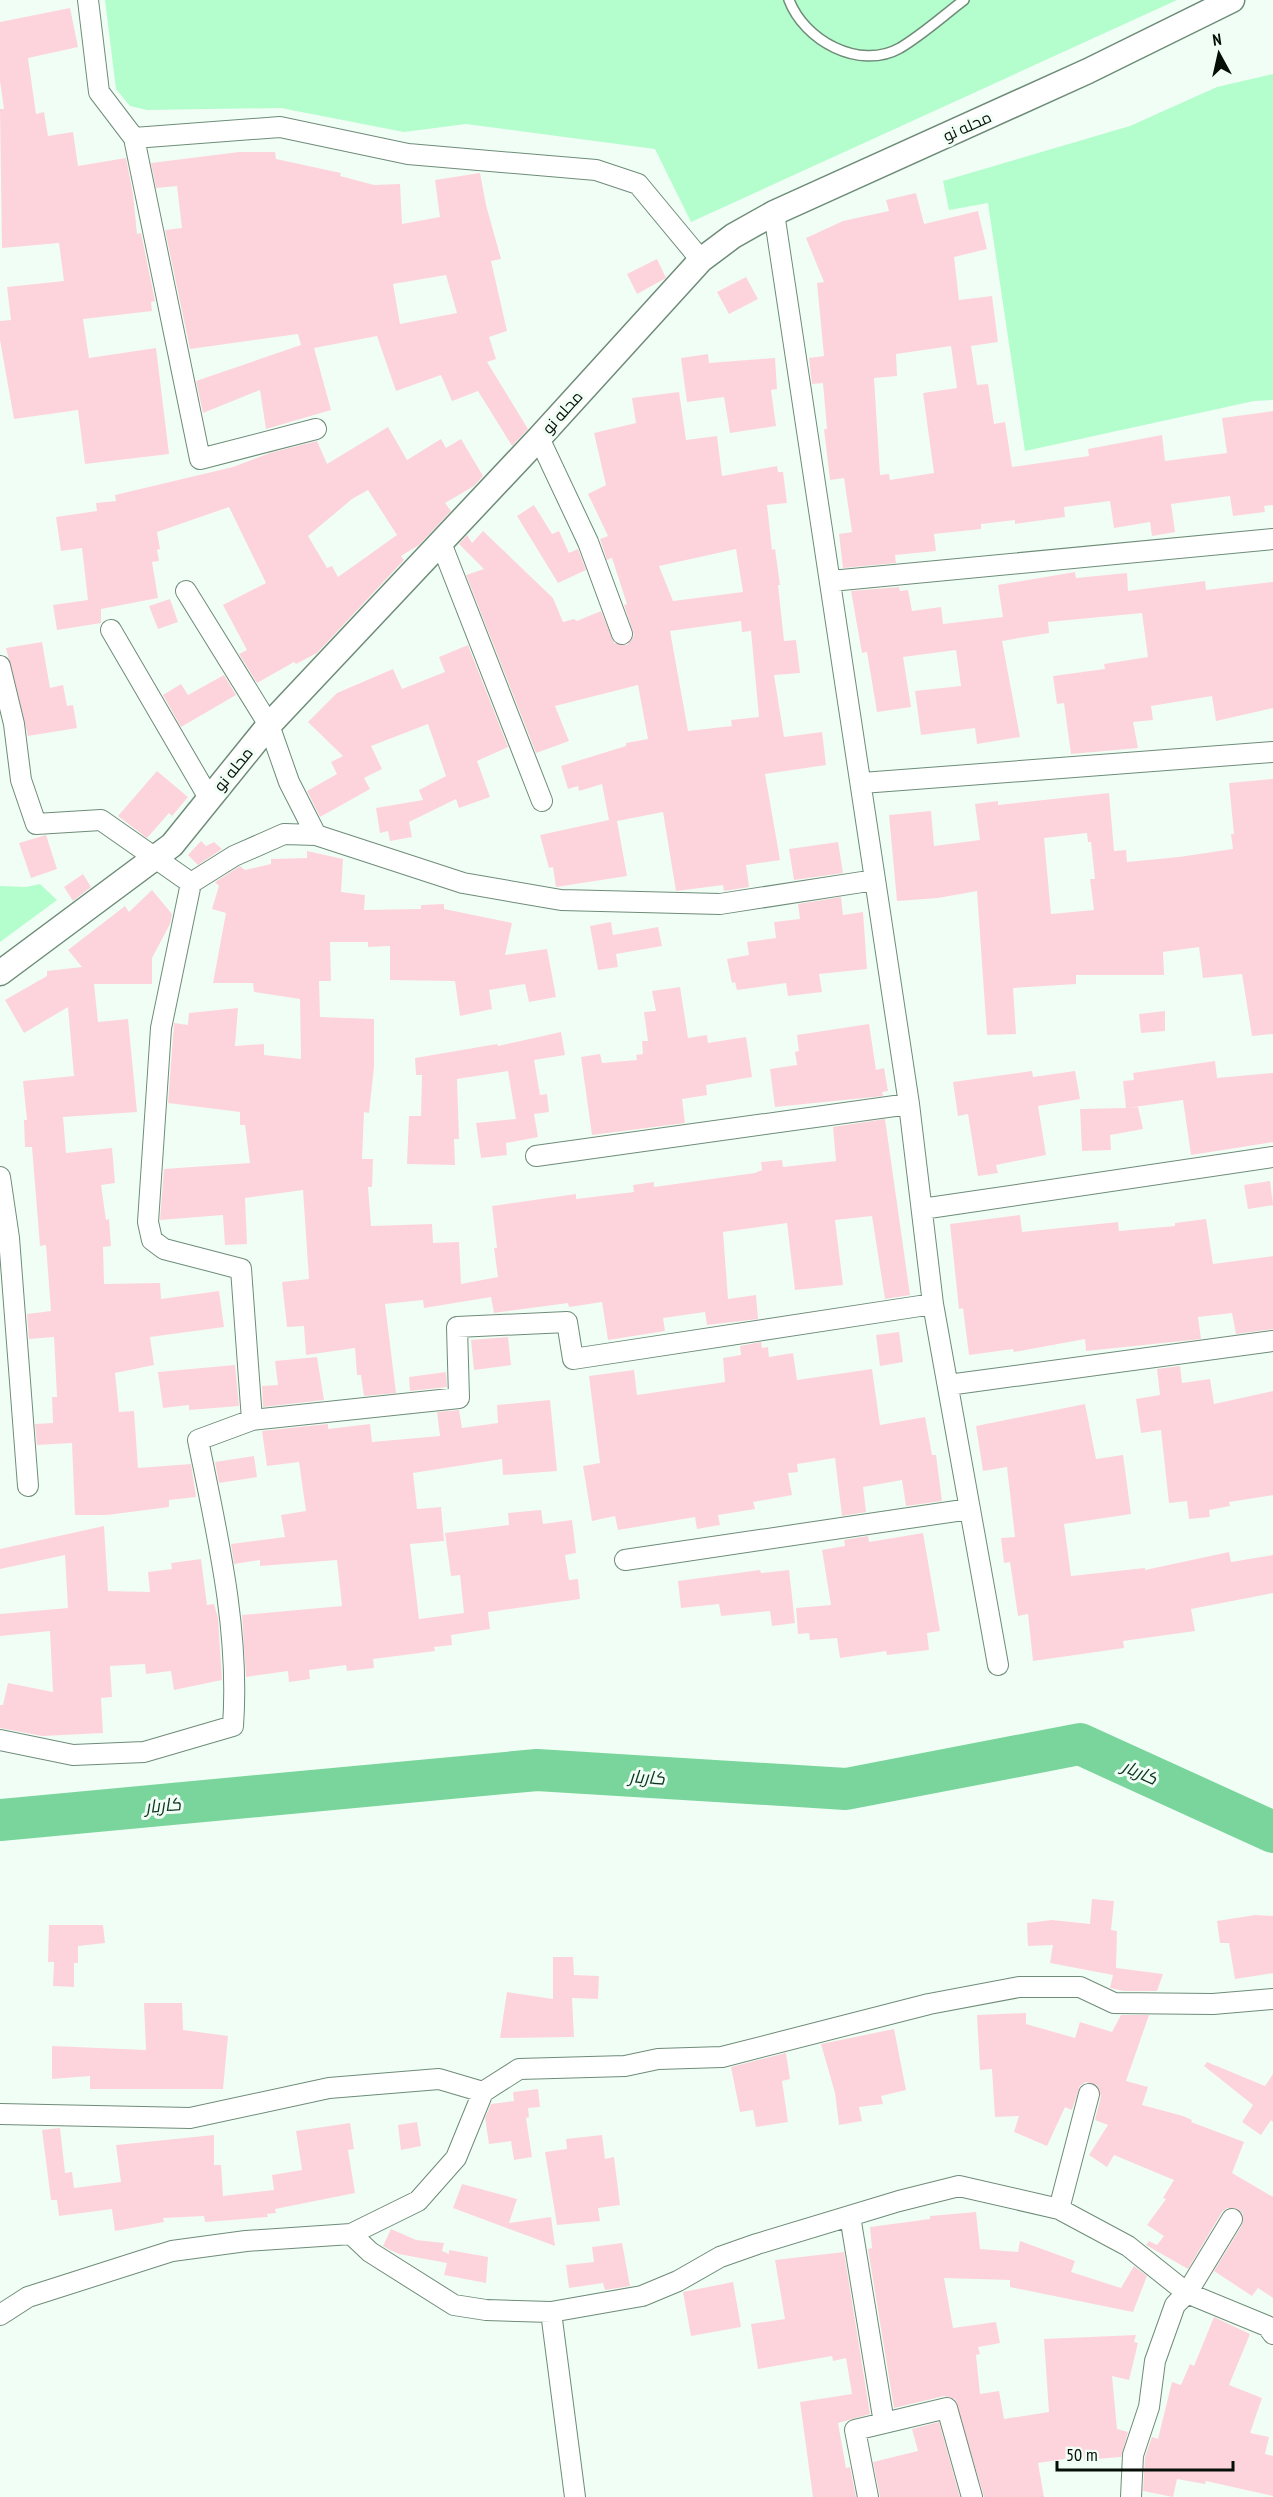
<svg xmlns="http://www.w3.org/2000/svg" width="1273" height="2497" font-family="'PT Sans Narrow',Cairo,sans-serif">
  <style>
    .green { fill: #b4fdcd }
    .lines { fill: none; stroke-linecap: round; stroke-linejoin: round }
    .river { stroke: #79d59c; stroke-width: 42 }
    .building { fill: #fed4dc; fill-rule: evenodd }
    .service-casing { stroke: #6e8c78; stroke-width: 12 }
    .minor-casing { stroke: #6e8c78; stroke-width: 22 }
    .tertiary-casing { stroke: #6e8c78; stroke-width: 27 }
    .service { stroke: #fff; stroke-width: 9 }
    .minor { stroke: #fff; stroke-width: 20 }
    .tertiary { stroke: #fff; stroke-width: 24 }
    .labels { text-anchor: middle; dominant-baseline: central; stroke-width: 6; stroke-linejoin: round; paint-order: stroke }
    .street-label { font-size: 16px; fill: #050f08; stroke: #f1fef5 }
    .water-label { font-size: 18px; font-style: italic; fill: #0d351f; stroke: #f1fef5 }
  </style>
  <rect width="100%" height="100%" fill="#f1fef5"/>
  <path class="green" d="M105 0H1177L691 222 655 149 466 124 404 132 281 108 147 110 130 106 116 89Z
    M1273 74V400L1254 401 1025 451 988 203 949 210 943 181 1130 126 1217 87Z
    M40 884 57 900 0 942V886L26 887Z"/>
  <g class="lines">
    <path class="river" d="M0 1820 537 1770 846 1789 1080 1744 1273 1832"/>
  </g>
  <path class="building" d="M70 8 78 47 28 58 36 114 44 112 48 136 73 132 78 166 126 158 133 194 137 234 141 233 155 301 151 302 152 311 83 319 89 358 156 348 169 454 85 464 78 410 14 419 0 340V321L11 320 7 287 64 281 59 243 2 248 0 109H4L0 81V22Z
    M239 152H275L276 159 341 173 340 176 374 185 400 184 402 224 440 217 435 180 480 173 486 205 501 259 491 261 507 331 489 337 496 359 487 362 528 429 512 446 478 391 452 401 441 375 396 391 377 336 314 348 331 410 266 429 260 390 203 413 196 381 301 345 298 334 190 349 165 230 182 228 177 186 156 188 151 163ZM446 275 457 313 400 324 393 284Z
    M916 193 924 224 978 211 987 249 954 257 959 300 992 296 998 342 971 346 977 385 988 384 994 424 1005 422 1012 467 1089 456 1088 449 1162 435 1165 461 1227 453 1222 418 1273 411V505L1264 506 1265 512 1233 516 1230 496 1171 504 1175 532 1152 536 1150 522 1114 528 1110 501 1064 507 1065 517 1015 524V520L981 524V529L934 534 936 551 895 555 896 563 843 568 839 534 852 532 844 478 830 480 824 429H827L823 383 812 384 809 358 824 356 817 283 824 282 806 238 843 221 889 211 886 200ZM951 346 957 388 923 393 934 473 890 480 889 474 880 475 874 378 897 376 896 354Z
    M657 259 666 278 637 294 627 274Z
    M746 277 758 299 729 314 717 292Z
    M708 354 709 363 775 358 777 389 771 390 776 426 730 433 724 397 687 402 681 358Z
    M679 392 686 440 717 436 722 476 777 466 778 472H783L787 503 767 505 772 550 775 549 780 585H778L784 641 796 640 800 673 774 675 784 737 822 732 826 765 765 774 780 860 746 865 749 887 724 891 723 885 676 891 663 812 617 821 627 876 556 887 553 867 549 868 540 835 609 820 602 784 579 791 578 786 568 789 561 766 626 746V743L648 739 638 685 555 706 569 741 536 753 466 575 484 569 459 544 467 535 472 543 483 531 553 598 563 622 574 619 577 621 601 611 614 643 627 645 634 635 624 605 627 604 612 558 607 560 600 539 608 536 588 494 606 485 594 433 636 423 632 398ZM736 549 743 592 673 601 659 566ZM741 621 742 632 751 631 759 717 731 720 732 726 688 731 670 631Z
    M388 427 407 460 441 439 446 448 461 439 483 476 474 486 445 503 451 511 419 545 401 556 404 560 317 653 296 664 294 662 257 683 239 654 247 650 223 605 266 583 229 507 157 532 160 549 157 550 159 561 152 562 158 598 101 609V623L57 630 53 605 88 600 82 548 61 551 56 517 97 511 96 503 116 501 115 495 233 467 270 453 317 441 327 464ZM368 490 397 535 338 577 332 566 327 568 308 536 352 499Z
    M534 505 552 534 559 531 569 553 578 549 586 570 558 583 517 516Z
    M1075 572 1076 578 1127 573 1128 591 1205 581 1206 590 1273 582V708L1216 721 1212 696 1151 706 1153 720 1133 722 1138 748 1071 754 1064 703 1057 704 1053 676 1105 669 1104 664 1148 657 1142 613 1048 622 1049 633 1002 641 1020 737 977 744 975 728 921 735 915 691 961 686 956 650 903 657 911 707 877 712 867 652 862 653 851 591 899 587 900 591 908 590 912 611 941 607 943 624 1003 617 998 585Z
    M170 599 178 622 158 629 149 606Z
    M42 642 50 688 63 685 67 706 73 705 77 728 28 736 6 648Z
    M468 645 508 747 477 761 490 797 459 808 456 799 409 822 412 837 390 841 388 831 380 833 376 808 423 800 419 790 446 776 428 724 371 746 382 769 364 778 370 789 320 817 307 791 337 774 331 762 343 756 308 722 337 693 393 669 402 689 445 672 439 657Z
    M224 675 236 695 181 727 163 695 181 684 188 695Z
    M157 771 188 797 172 816 169 813 147 838 118 816Z
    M1273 779V1034L1252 1036 1242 974 1203 978 1199 947 1163 952 1164 975H1076V984L1013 988 1016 1034 987 1035 977 891 938 898 897 901 889 815 931 811 934 846 980 840 975 804 998 801V805L1109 793 1114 851 1126 850 1127 862 1179 857 1233 849 1231 834H1234L1229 783ZM1087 833 1088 842H1091L1095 879H1090L1094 910 1051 914 1044 838Z
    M46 835 57 869 31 878 19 843Z
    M201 841 206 846 214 842 222 849 198 865 188 855Z
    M838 842 843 873 794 880 789 849Z
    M307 851 343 859 341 892 365 895 364 910 421 909V905L444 904V909L512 923 505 955 547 949 556 997 529 1002 525 984 489 990 492 1009 460 1016 455 981 390 980V946L368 947V942H330L331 981H319L320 1017 374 1019V1067L369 1113 364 1112 362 1159H373L372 1187H368L371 1226 432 1224 433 1243 459 1242 461 1284 498 1277 494 1248H497L492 1206 576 1194V1199L634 1192 633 1185 654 1182V1187L755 1173 762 1170 761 1162 782 1160 783 1167 836 1161 833 1127 885 1119 910 1295 885 1299 872 1216 835 1220 843 1285 795 1290 787 1223 723 1232 728 1299 756 1295 758 1319 707 1325 705 1312 663 1318 665 1331 608 1340 602 1302 569 1307 568 1303 494 1313 491 1297 424 1308 423 1300 385 1304 396 1393 364 1396 361 1375H357L355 1348 306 1355 304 1326 287 1327 282 1282 309 1279 303 1190 245 1198 247 1244 225 1245 223 1215 160 1220 164 1169 250 1163 245 1125H240V1112L168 1103 174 1023 188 1025 189 1013 238 1008 235 1046 264 1044V1055L301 1059 300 999 254 992 253 983H213L226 913 212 909 219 886 215 882 240 866 245 870 271 864V859L307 858Z
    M83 874 91 887 73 901 64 887Z
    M152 890 172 914 170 924 152 958V984H94L98 1022 128 1019 137 1112 63 1117 66 1153 112 1148 115 1183 101 1185 106 1220 109 1219 111 1246 103 1247 104 1284 160 1283 161 1299 219 1291 224 1327 150 1337 154 1365 115 1373 119 1412 134 1411 138 1468 191 1464 196 1497 169 1500V1507L107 1515H75L72 1443 37 1445 35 1424 53 1423 52 1397H57L54 1337 29 1339 27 1314 51 1311 46 1245 40 1246 32 1147H25L24 1120H27L23 1081 74 1076 68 1007 24 1033 5 1000 47 976V971L82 967 68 950 125 906 129 912Z
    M841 897 843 915 863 912 867 969 819 974 822 992 788 996 786 983 737 990 735 982 732 983 727 959 749 955 747 942 776 938 774 922 800 919 798 904Z
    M611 922 613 935 658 927 662 946 616 954 618 967 598 970 590 926Z
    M680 987 688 1038 707 1035 708 1043 746 1037 752 1077 706 1085 707 1095 682 1099 685 1123 592 1135 581 1057 600 1054 602 1063 637 1060 636 1055 643 1054 642 1041H648L644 1012 656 1011 652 991Z
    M1165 1011V1031L1141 1033 1139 1014Z
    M869 1024 876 1070 884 1068 888 1091 882 1092 883 1096 775 1107 770 1069 797 1065 795 1052 799 1051 797 1035Z
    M561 1032 565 1055 534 1060 540 1095 547 1094 549 1112 534 1114 538 1137 506 1143 507 1155 481 1158 476 1123 516 1119 508 1071 457 1079 459 1139H454L455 1165 407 1164 409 1116H421L422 1075H416L415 1058 497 1044 498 1046Z
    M1215 1061 1217 1078 1273 1073V1142L1191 1155 1183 1100 1127 1108 1138 1107 1143 1129 1110 1135 1111 1150 1082 1151 1080 1109 1126 1108 1123 1081 1134 1080 1133 1073Z
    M1032 1071 1033 1077 1075 1071 1080 1099 1038 1106 1046 1155 996 1165 998 1173 978 1176 968 1114 958 1116 953 1082Z
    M1270 1181 1273 1205 1248 1209 1244 1185Z
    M1020 1215 1022 1232 1118 1222 1119 1231 1175 1226V1223L1206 1219 1213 1264 1273 1256V1329L1236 1334 1232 1313 1198 1317 1201 1339 1086 1351 1085 1339 1014 1352 1013 1349 969 1355 963 1308 959 1309 950 1224Z
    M899 1332 903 1362 880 1366 876 1335Z
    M508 1337 511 1365 474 1370 471 1340Z
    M761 1342 762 1348 768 1347 769 1357 793 1353 797 1380 872 1369 880 1425 925 1417 932 1455H936L942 1501 906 1506 902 1480 863 1487 866 1512 842 1516 835 1458 797 1464 798 1472 788 1473 792 1495 753 1502 755 1509 718 1515 720 1525 697 1529 695 1517 618 1530 615 1516 592 1521 583 1466 600 1463 589 1376 634 1370 637 1395 725 1382 723 1358 741 1355 740 1346Z
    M317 1357 324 1400 263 1407 262 1386 278 1385 275 1361Z
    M235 1365 239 1406 189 1410V1405L163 1408 158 1372Z
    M1180 1366 1182 1383 1210 1379 1214 1404 1273 1391V1495L1229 1502 1230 1506 1209 1510 1210 1517 1189 1519 1187 1501 1169 1503 1161 1430 1141 1433 1136 1399 1160 1395 1157 1369Z
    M446 1372 447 1387 410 1391 409 1377Z
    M550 1400 557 1471 503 1475 502 1459 413 1473 417 1509 441 1507 444 1541 410 1544 419 1619 464 1613 460 1575 451 1576 445 1533 509 1525 508 1513 541 1510 543 1524 572 1520 576 1553 565 1555 569 1580 578 1579 580 1599 488 1612 490 1629 451 1635 452 1645 434 1647 435 1651 373 1659 374 1668 347 1671 346 1665 309 1670 310 1679 289 1682 288 1671 246 1677 242 1615 342 1606 337 1560 260 1566V1560L234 1564 231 1544 285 1537 281 1515 306 1511 299 1462 267 1466 262 1431 328 1424V1429L370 1424 372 1442 440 1436 437 1412 459 1410 462 1428 498 1423 497 1405Z
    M1085 1404 1096 1459 1123 1455 1131 1514 1064 1524 1071 1576 1145 1568V1570L1229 1552 1231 1562 1273 1555V1593L1191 1609 1195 1631 1123 1641 1124 1648 1033 1661 1028 1614 1018 1616 1010 1562 1004 1563 1001 1538 1015 1537 1007 1467 983 1471 976 1426Z
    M254 1456 257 1477 219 1483 215 1462Z
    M104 1526 108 1591 150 1592 148 1572 172 1569 171 1563 201 1559 207 1605 214 1604 218 1618 222 1680 174 1690 171 1671 146 1674 145 1664 110 1666 112 1697 101 1698 103 1733 42 1736 0 1728V1705H3L8 1683 53 1692 50 1631 0 1636V1614L68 1608 65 1555 0 1569V1549Z
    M923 1533 940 1631 927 1633 929 1650 887 1655 886 1651 840 1658 837 1638 810 1640 809 1633 798 1634 796 1608 831 1605 822 1550 845 1546 844 1540 868 1536 869 1542Z
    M760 1570 761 1573 789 1570 795 1623 772 1626 770 1611 721 1616 719 1604 681 1608 678 1581Z
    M1092 1899 1114 1901 1111 1930 1117 1931 1116 1968 1163 1974 1157 1991H1124L1110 1988 1113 1975 1050 1963 1053 1945 1028 1946 1027 1923 1052 1920 1090 1924Z
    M1255 1915 1273 1916V1973L1235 1979 1229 1943H1220L1217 1921Z
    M49 1925H103L105 1943 78 1946V1963H74V1987L53 1986 54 1962H48Z
    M553 1957H573L574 1975 599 1976 598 1999 572 1998 574 2037 500 2038 507 1992 553 1999Z
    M144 2003H182L183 2030 228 2036 223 2089H90V2076L52 2079V2046L146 2050Z
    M1026 2013V2024L1075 2038 1080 2022 1112 2032 1121 2015H1149L1126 2081 1148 2087 1142 2105 1183 2116 1192 2120 1191 2122 1244 2142 1232 2173 1273 2197V2298L1258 2288 1252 2296 1214 2271 1242 2225 1243 2214 1238 2209 1227 2208 1222 2212 1188 2269 1146 2245 1149 2241 1157 2245 1164 2236 1147 2225 1166 2199 1163 2198 1174 2180 1114 2155 1107 2167 1089 2155 1108 2125 1095 2120 1101 2096 1097 2085 1086 2082 1080 2086 1072 2110 1065 2107 1047 2146 1014 2132 1019 2116 995 2117 992 2069 980 2070 977 2015Z
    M894 2029 906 2090 881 2096 883 2104 859 2107 862 2121 839 2125 835 2093 821 2044Z
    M786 2053 790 2079 782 2081 788 2122 756 2127 753 2110 740 2112 731 2067Z
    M1207 2062 1265 2086 1273 2074V2122L1271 2120 1261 2135 1242 2122 1253 2105 1204 2066Z
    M538 2089 540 2107 528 2108 529 2117 526 2118 532 2157 514 2160 511 2141 489 2144 485 2118 491 2104 514 2101 513 2092Z
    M417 2122 421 2146 401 2150 398 2125Z
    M350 2123 354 2149 348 2150 355 2193 275 2209 276 2213 267 2214 268 2217 205 2222 204 2216 163 2218 164 2222 115 2231 112 2209 59 2216 57 2200H51L42 2130 60 2128 65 2173 72 2172 74 2188 121 2182 116 2145 214 2135V2165H221L223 2196 274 2190 272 2175 302 2170 296 2131Z
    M602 2135 605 2159 614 2157 620 2205 598 2208 600 2221 557 2225 545 2152 567 2149 566 2139Z
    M462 2184 517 2199 509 2223 551 2217 555 2246 453 2208Z
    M976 2212 980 2249 1018 2252 1020 2241 1075 2261 1071 2272 1121 2288 1134 2266 1147 2276 1133 2312 1010 2287V2280L944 2278 953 2328 996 2322 1000 2343 978 2347 980 2354 976 2355 980 2394 999 2391 1004 2419 1049 2412 1044 2339 1136 2335 1134 2342 1138 2343 1129 2380 1112 2376 1117 2429 1128 2432 1121 2457 1084 2460V2456L1038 2463 1044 2497H984L955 2399 944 2396 894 2408 868 2249 872 2248 870 2227 930 2219V2216Z
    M391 2229 416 2240 444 2243 442 2251 449 2254V2250L488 2257 486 2283 444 2275 447 2263 399 2254 390 2250 383 2246Z
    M622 2243 630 2286 605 2290 603 2283 569 2288 566 2265 594 2262 592 2247Z
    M844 2252 870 2414 838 2423 846 2468 850 2467 856 2497H813L800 2402 852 2394 846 2358 833 2361 832 2356 758 2369 751 2324 785 2319 775 2260Z
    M733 2282 741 2327 691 2336 683 2292Z
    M1214 2317 1250 2334 1229 2385 1262 2398 1250 2433 1269 2437 1265 2454 1273 2456V2496L1206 2481 1205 2484 1177 2479 1173 2497 1143 2491 1145 2457 1152 2437 1158 2439 1172 2382 1181 2385 1190 2364 1194 2366Z
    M939 2422 960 2497H880L873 2462 918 2451 912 2429Z"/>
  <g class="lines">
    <g class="service-casing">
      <path id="service" d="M789 0C804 40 859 71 900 48 922 35 943 16 964 0"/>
    </g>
    <g class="minor-casing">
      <path id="minor" d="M88 0 99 92 134 138 280 127 408 154 596 170 638 184 701 260
        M134 138 200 459 316 429
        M774 213 909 1104 933 1304 998 1665
        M539 438 588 542 622 634
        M441 543 542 801
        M831 581 1273 539
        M186 591 269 725 289 782 316 835
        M111 630 209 798
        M0 666 14 724 21 780 36 824 101 820 191 883 234 856 284 834 316 835 463 883 561 900 720 904 875 880
        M862 783 1273 752
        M191 883 161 1028 148 1222 152 1240 164 1249 241 1269 252 1420
        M536 1156 909 1104
        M0 1177 9 1238 28 1486
        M922 1209 1273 1157
        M948 1385 1273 1341
        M625 1560 970 1509
        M0 1740 73 1755 144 1752 233 1726C240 1629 217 1534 198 1440L252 1420 459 1398 457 1327 567 1322 573 1359 933 1304
        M0 2114 190 2118 329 2088 439 2079 483 2092 519 2069 625 2066 658 2059 722 2057 929 2004 1019 1987H1080L1114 2003 1213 2004 1273 1999
        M1059 2209 1089 2094
        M850 2216 884 2423
        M351 2234 370 2252 454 2305 486 2310 551 2312 642 2296 678 2281 720 2257 757 2244 899 2201 959 2186 1059 2209 1128 2246 1187 2293 1267 2326 1273 2334
        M551 2312 575 2497
        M0 2315 28 2297 172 2251 246 2241 351 2234 418 2201 456 2158 483 2092
        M868 2497 855 2430 947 2408 972 2497
        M1131 2497 1133 2455 1149 2407 1155 2361 1175 2305 1187 2293 1232 2219"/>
    </g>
    <g class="tertiary-casing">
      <path id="tertiary" d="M0 973 172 845 269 725 539 438 701 260 733 236 774 213 1088 71 1232 0"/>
    </g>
    <use href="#service" class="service"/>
    <use href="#minor" class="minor"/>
    <use href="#tertiary" class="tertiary"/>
  </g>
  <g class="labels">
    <g class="street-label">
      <text transform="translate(967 126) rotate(-24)">محله نو</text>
      <text transform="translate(562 412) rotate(-48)">محله نو</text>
      <text transform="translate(233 769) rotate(-51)">محله نو</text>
    </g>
    <g class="water-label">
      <text transform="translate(1140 1772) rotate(24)">کاربار</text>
      <text transform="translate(647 1777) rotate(4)">کاربار</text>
      <text transform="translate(163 1805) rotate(-5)">کاربار</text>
    </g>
  </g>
  <g transform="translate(1219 54) rotate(352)" stroke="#f1fef5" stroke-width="4.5" paint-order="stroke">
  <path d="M0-4.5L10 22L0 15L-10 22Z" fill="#050f08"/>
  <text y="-9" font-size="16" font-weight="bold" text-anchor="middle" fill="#050f08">N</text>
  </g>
  <path d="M1057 2461v9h176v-9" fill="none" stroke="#050f08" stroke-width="3"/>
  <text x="1066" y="2461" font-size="18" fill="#050f08" stroke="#f1fef5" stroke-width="4.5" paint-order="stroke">50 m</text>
</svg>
